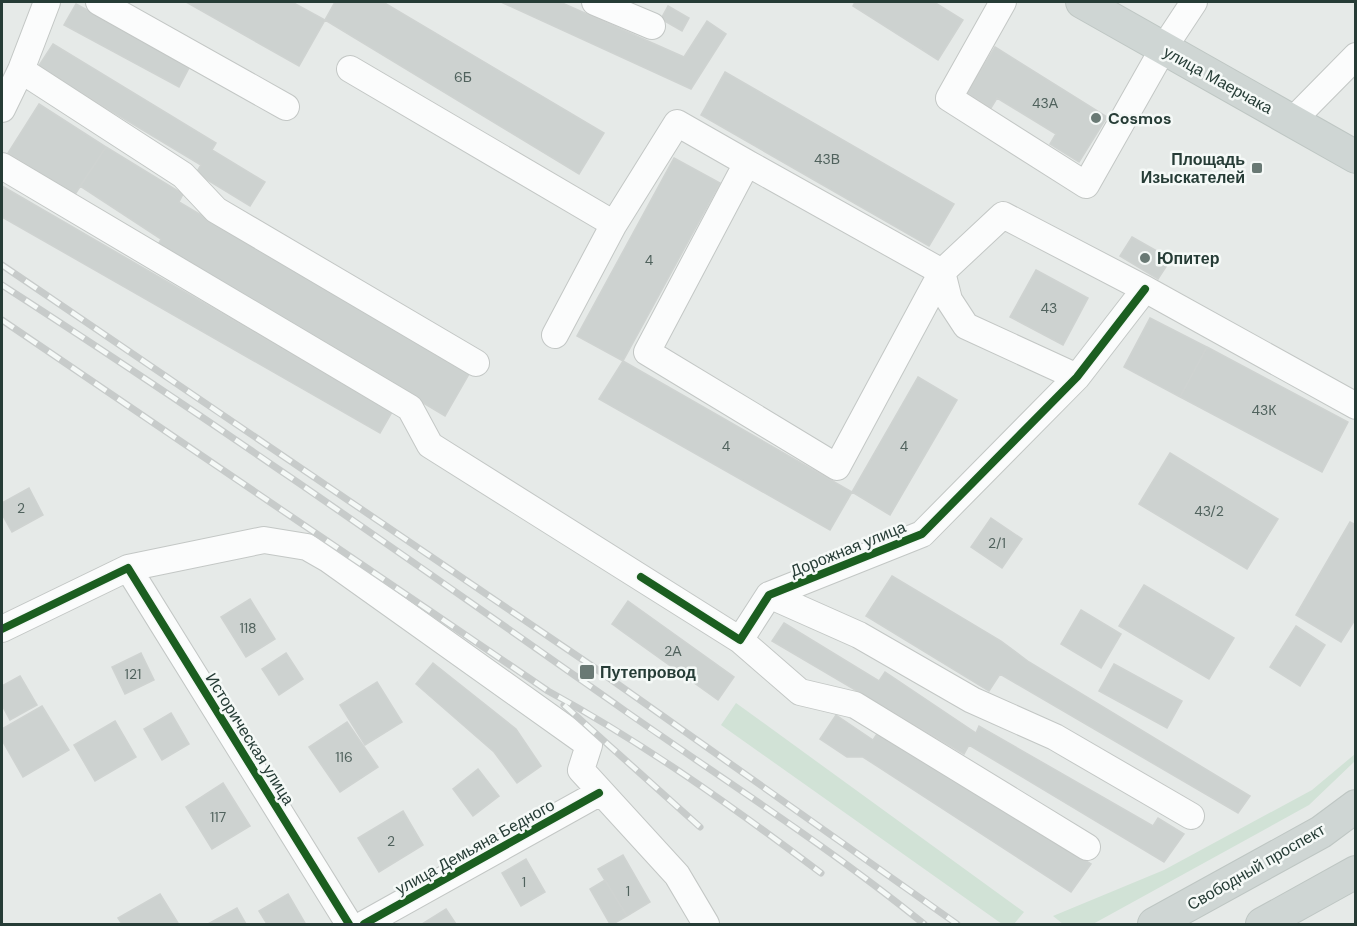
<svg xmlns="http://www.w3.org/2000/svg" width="1357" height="926" font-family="'DM Sans',sans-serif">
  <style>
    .green { fill: #d1e2d6 }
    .building { fill: #cdd2d0; stroke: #cfd3d1; stroke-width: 1.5 }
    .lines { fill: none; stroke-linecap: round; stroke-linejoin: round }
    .minor-casing { stroke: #c3c7c5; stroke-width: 28 }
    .major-casing { stroke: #bec6c3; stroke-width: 34 }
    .minor { stroke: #fbfcfc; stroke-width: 26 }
    .major { stroke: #cfd6d4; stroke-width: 32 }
    .rail-casing { stroke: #c7cbca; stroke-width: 7 }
    .rail { stroke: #f5f9f7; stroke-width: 4.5; stroke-dasharray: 14; stroke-linecap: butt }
    .cycleway-casing { stroke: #f5f9f7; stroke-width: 11 }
    .cycleway { stroke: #1b5e20; stroke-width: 8 }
    .poi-dot { fill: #697974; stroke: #f5f9f7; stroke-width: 2 }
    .labels { text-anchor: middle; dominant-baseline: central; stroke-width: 5; stroke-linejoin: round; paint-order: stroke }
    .number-label { font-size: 14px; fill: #50625d }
    .street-label { font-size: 16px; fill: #263c36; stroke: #f5f9f7 }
    .poi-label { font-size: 16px; font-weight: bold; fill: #263c36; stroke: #f5f9f7; text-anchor: start }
  </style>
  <rect width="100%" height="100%" fill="#e6eae8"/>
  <path class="green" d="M736 703 1024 912 1014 924H1002L721 725Z
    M1355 754V761L1309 805 1093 924H1063L1053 916 1164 870 1312 790Z"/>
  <path class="building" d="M186 2H292L325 20 299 66Z
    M335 2H383L604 133 579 174 325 20Z
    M501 2H560L684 57 707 21 726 34 691 89Z
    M855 2H934L963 20 938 60 853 6Z
    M76 4 190 66 179 87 64 25Z
    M668 6 689 18 682 31 661 19Z
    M53 44 216 143 212 150 265 182 250 206 196 173 201 165 38 67Z
    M995 47 1107 117 1079 162 1050 144 1056 134 997 98 991 108 967 93Z
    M725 72 954 204 929 246 701 115Z
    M39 104 106 147 74 196 8 153Z
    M106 147 183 194 179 202 469 374 445 416 158 245 161 239 80 186Z
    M674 158 720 183 623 361 577 336Z
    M2 186 392 412 380 433 2 217Z
    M1132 237 1171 259 1158 279 1120 256Z
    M1036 270 1088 298 1063 345 1010 317Z
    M1150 318 1207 347 1180 397 1124 367Z
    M1207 347 1348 422 1322 472 1180 397Z
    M623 361 852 492 830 530 599 399Z
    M918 377 957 400 890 515 852 492Z
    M1170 453 1278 519 1247 569 1139 504Z
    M29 488 43 515 12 532 2 514V503Z
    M991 518 1022 539 1002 568 971 547Z
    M1350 522 1356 525V618L1341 642 1296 615Z
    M892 576 1001 641 1029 662 1250 796 1238 813 1000 674 989 691 866 616Z
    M1144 585 1234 638 1209 679 1119 626Z
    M250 599 275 639 246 657 221 617Z
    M628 601 734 677 718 700 612 624Z
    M1081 610 1121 634 1101 668 1061 644Z
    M784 623 879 681 885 672 976 733 979 726 1153 826 1158 818 1184 834 1164 862 969 745 964 754 772 641Z
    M1296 626 1325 645 1300 686 1270 667Z
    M141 653 154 680 125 694 112 667Z
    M286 653 303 679 279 695 262 669Z
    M433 663 516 729 541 766 517 783 494 752 416 684Z
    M1114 664 1182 701 1167 728 1099 691Z
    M20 676 37 705 10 720 2 705V686Z
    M377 682 402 722 365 745 340 705Z
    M42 706 69 750 23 777 2 740V729Z
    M171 713 189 744 162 760 144 729Z
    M836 715 873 740 881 728 1091 864 1071 892 863 757H847L820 739Z
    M115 721 136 757 95 781 74 745Z
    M347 722 378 767 340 792 309 747Z
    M478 769 499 796 473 816 453 789Z
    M223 783 250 826 212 849 186 807Z
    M403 811 423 845 379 872 358 838Z
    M623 855 650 902 627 916 598 869Z
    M526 859 545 892 521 906 502 873Z
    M605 880 627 916 613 924H610L590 889Z
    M160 894 178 923 122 924 118 918Z
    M288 894 305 923 267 924 259 911Z
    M237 908 246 924H208Z
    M446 909 456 924H422Z"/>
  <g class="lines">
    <g class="minor-casing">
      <path id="minor" d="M99 2 286 107
        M595 2 652 26
        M1003 2 949 98 1086 185 1163 49 1194 2
        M350 69 614 224 677 123 747 163 647 352 837 467 942 272 1003 215 1145 289 1356 406
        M21 70 183 175 216 210 476 363
        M2 109 21 70 47 2
        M1292 121 1356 56
        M747 163 942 272 949 300 966 326 1077 377
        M2 166 410 408 430 445 740 640 769 595 922 534 1077 377 1145 289
        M555 335 614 224
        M128 568 349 924
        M769 595 859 635 972 700 1055 737 1191 816
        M2 629 128 568 264 540 307 547 328 559 589 745 581 770 677 875 706 924
        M740 640 800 692 855 705 1087 847
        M364 924 599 793"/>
    </g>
    <g class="major-casing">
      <path id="major" d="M1082 2 1356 157
        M1154 924 1321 832 1356 806
        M1262 924 1356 872"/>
    </g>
    <use href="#minor" class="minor"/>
    <use href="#major" class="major"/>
    <g class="rail-casing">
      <path id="rail" d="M2 265 592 666 957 924
        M2 285C212 420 416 564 621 708 722 779 828 846 924 924
        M2 320 548 691C645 744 733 807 821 873
        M564 705 700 827"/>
    </g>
    <use href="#rail" class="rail"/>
    <g class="cycleway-casing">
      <path id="cycleway" d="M641 577 740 640 769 595 922 534 1077 377 1145 289
        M2 629 128 568 349 924
        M364 924 599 793"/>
    </g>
    <use href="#cycleway" class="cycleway"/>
  </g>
  <g class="poi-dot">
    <circle cx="1096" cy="118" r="6"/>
    <rect x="1251" y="162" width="12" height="12" rx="3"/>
    <circle cx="1145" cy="258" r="6"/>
    <rect x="579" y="664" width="16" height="16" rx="3"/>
  </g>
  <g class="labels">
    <g class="number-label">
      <text x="463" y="77">6Б</text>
      <text x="1045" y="103">43А</text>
      <text x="827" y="159">43В</text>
      <text x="649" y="260">4</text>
      <text x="1049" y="308">43</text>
      <text x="1264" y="410">43К</text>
      <text x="726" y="446">4</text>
      <text x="904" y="446">4</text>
      <text x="21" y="508">2</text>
      <text x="1209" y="511">43/2</text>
      <text x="997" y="543">2/1</text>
      <text x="248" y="628">118</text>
      <text x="673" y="651">2А</text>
      <text x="133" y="674">121</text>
      <text x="344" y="757">116</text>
      <text x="218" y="817">117</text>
      <text x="391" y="841">2</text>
      <text x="524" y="882">1</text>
      <text x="628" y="891">1</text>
    </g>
    <g class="street-label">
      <text transform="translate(1218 80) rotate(29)">улица Маерчака</text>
      <text transform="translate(848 549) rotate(-22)">Дорожная улица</text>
      <text transform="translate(250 739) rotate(58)">Историческая улица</text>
      <text transform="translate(475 847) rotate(-29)">улица Демьяна Бедного</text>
      <text transform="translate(1256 867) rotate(-30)">Свободный проспект</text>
    </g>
    <g class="poi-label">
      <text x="1108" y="118">Cosmos</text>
      <text x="1245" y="159" text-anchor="end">Площадь<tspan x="1245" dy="18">Изыскателей</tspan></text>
      <text x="1157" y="258">Юпитер</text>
      <text x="600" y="672">Путепровод</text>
    </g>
  </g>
  <rect width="1357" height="926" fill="none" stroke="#263c36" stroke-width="6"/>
</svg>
